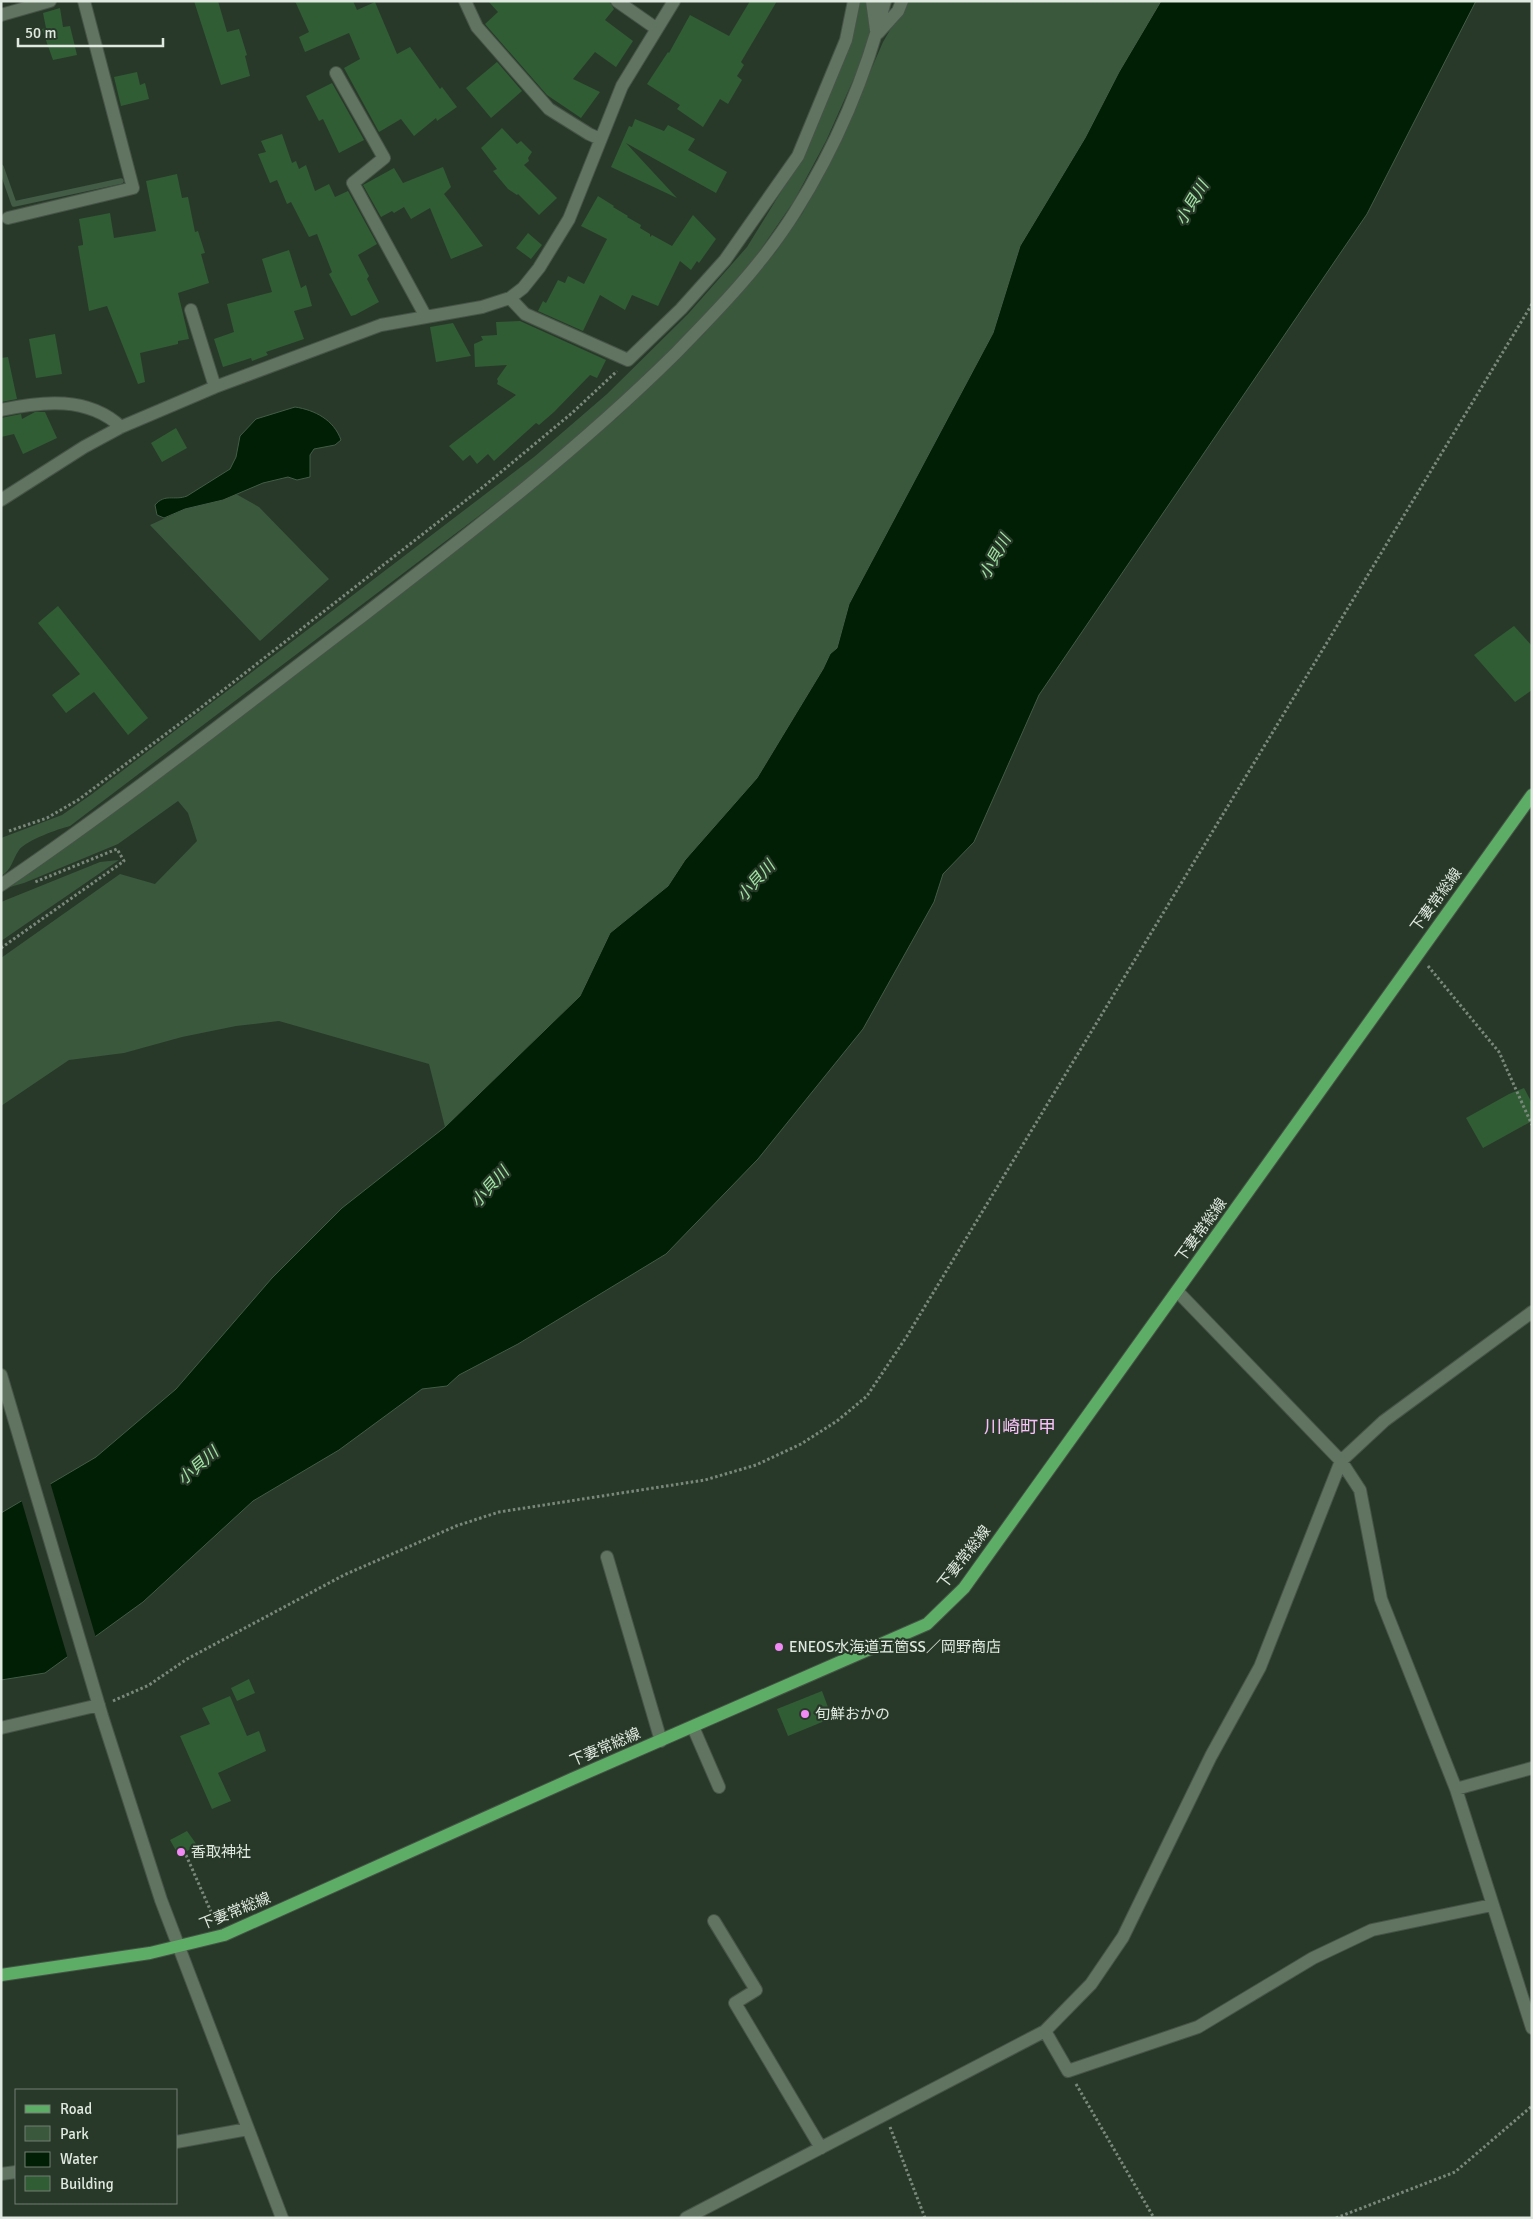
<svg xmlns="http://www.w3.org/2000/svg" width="1533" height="2219" font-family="Signika,'Noto Sans JP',sans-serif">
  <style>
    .green { fill: #3a583c }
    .water { fill: #001f04; stroke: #435c46 }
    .pier { fill: #283929 }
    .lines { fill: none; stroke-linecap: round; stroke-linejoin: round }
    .stream { stroke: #435c46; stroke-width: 5.5 }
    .building { fill: #315d35 }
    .minor-casing { stroke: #465447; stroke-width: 14 }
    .major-casing { stroke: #465447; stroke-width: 14 }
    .path { stroke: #7a887b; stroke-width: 3; stroke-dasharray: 2.5 2.5; stroke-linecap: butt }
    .minor { stroke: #617361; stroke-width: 12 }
    .major { stroke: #5ead66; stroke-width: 12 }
    .poi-dot { fill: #f18af5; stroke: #283929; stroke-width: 2 }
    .labels { text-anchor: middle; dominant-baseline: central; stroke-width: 4.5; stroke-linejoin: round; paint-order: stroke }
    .street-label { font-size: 15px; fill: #dfe9df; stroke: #283929 }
    .poi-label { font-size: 15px; fill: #dfe9df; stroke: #283929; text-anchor: start }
    .water-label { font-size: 16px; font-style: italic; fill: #a2e6a5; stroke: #283929 }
    .quarter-label { font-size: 18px; fill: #f9c0fa; stroke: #283929 }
  </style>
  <rect width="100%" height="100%" fill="#283929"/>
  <path class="green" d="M859 1H867L872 29 858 69 826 141 794 201 752 262 696 325 613 405 542 468 70 826C58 829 27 840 19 850 12 860 12 870 1 876V838L62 815 92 794 534 457 607 394 688 314 747 247 787 182 816 128 852 36Z
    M907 1H1161L1119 72 1085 138 1020 246 993 333 849 604 837 648 830 654 823 669 757 778 685 860 668 886 610 933 580 996 445 1127 429 1064 279 1021 236 1026 182 1037 124 1053 69 1060 1 1106V958L120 874 155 884 197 841 188 813 178 801 118 844 24 883 10 887 91 829 486 527 617 418 703 335 775 253 802 214 833 158 883 42Z
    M236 494 259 507 329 579 260 641 150 525 185 509 223 500Z
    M119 860 1 941V902L100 862Z"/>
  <path class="water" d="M1161 1H1476L1367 214 1039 695 974 842 943 874 934 902 863 1029 758 1159 666 1254 518 1344 459 1375 447 1386 422 1389 339 1450 253 1501 143 1602 45 1673 1 1680V1513L96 1457 176 1389 272 1278 342 1208 445 1127 580 996 610 933 668 886 685 860 757 778 823 669 830 654 837 648 849 604 993 333 1020 246 1085 138 1119 72Z
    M295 407C315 410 334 420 341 440L335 445 314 449 310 455V477L297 480 288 477 263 483 223 500 185 509 164 518 157 515 155 505C165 493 174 501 187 496L230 469 236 457 240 436 256 419Z"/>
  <path class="pier" d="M50 1482 96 1638 68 1659 21 1499Z"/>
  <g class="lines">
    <path class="stream" d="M1 167 14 204 121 181"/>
  </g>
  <path class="building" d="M194 1H218L227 32 239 29 247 55 245 56 250 76 221 85Z
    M295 1H353L357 10 375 2 397 54 410 47 440 89 442 87 457 107 437 121 436 118 414 136 401 119 379 132 344 68 360 59 349 33 305 52 299 37 309 32Z
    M488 1H609L614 9 605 20 633 41 616 67 595 52 573 79 600 92 581 118 547 95 485 24 498 12Z
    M750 1H777L741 62 744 65 737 76 742 80 728 104 720 99 703 127 677 109 680 105 647 84 668 52 669 53 690 15 729 36Z
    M60 8 63 27 70 26 77 55 53 60 42 29 46 28 43 13Z
    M497 62 522 91 491 118 466 88Z
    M137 72 140 85 145 83 149 99 121 106 114 77Z
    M332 83 364 140 339 153 323 119 319 121 306 96Z
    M635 119 664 131 668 125 695 139 688 150 727 172 716 193 626 143 677 198 611 167 629 126 632 127Z
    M502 128 517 144 521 141 532 152 528 158 529 161 524 165 557 198 539 215 518 194 517 195 508 189 493 171 497 169 481 148Z
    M282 134 292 163 296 161 299 169 306 165 315 191 329 184 335 197 348 191 377 244 358 255 369 276 367 279 379 302 355 315 351 316 329 274 332 272 317 234 309 237 291 202 287 204 277 180 270 183 258 154 266 152 261 141Z
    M443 167 451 187 444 194 483 246 451 259 430 208 411 219 404 207 394 213 392 211 381 217 363 185 394 168 403 183Z
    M177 174 182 198 188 197 195 232 198 231 205 253 201 254 209 283 178 293 189 339 178 341V344L140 353 145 382 138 384 107 306 89 311 78 246 83 245V243L79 219 110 213 114 238 156 231 146 181Z
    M598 196 614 206 613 207 628 216 627 217 641 225 640 228 650 234V237L652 235 672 246 693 215 716 239 699 263 697 261 691 270 680 261 658 306 632 295 625 310 600 295 583 331 538 311 543 301 546 303 558 280 565 283 568 276 584 284 607 239 581 226Z
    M528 233 542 245 531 259 516 248Z
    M289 250 301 288 306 285 312 306 294 311 304 339 266 352 268 355 252 361 251 358 223 367 214 339 234 332 227 304 272 292 262 259Z
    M520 321 606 360 597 378 590 375 554 412 539 425 536 423 494 461 488 454 477 464 470 455 463 461 449 446 516 395 497 384 498 381 497 379 507 365 475 367 474 344 483 340 481 336 497 335 496 322Z
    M453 323 471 356 436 362 430 327Z
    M55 334 62 374 36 378 29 339Z
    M8 357 17 399 1 402V358Z
    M35 412H45L57 438 23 454 14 434 1 437V418L21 414 22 419Z
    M176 428 187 448 162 462 151 443Z
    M58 606 148 718 128 735 94 692 66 713 52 695 80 674 38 623Z
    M1514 626 1532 646V690L1515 702 1474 655Z
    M1524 1088 1532 1103V1121L1483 1148 1466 1118 1509 1094Z
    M249 1679 255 1693 237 1701 231 1688Z
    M822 1691 832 1718 788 1736 777 1709Z
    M230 1696 247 1736 259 1731 266 1751 218 1773 231 1801 212 1809 180 1736 210 1724 202 1708Z
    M187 1831 197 1845 179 1856 170 1840Z"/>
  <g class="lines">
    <g class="minor-casing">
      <path id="minor" d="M465 1 477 27 549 109 589 134 600 139
        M617 1 657 29
        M872 1 876 30
        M1 15 50 1
        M878 33 898 11 902 1
        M336 73 384 158 353 183 426 317
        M8 218 133 188 84 1
        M510 298 525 314 628 360 681 309 725 260 798 156 846 40 854 1
        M191 310 215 387
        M1 410C42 401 88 396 121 427
        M1 500 84 447 121 427 215 387 381 325 482 307 510 298 523 288 539 268 569 219 622 86 674 1
        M1 885C123 802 239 710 356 621 466 536 576 452 675 354 718 310 762 265 795 212 836 147 866 76 885 1
        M1177 1291 1341 1461 1360 1490 1381 1599 1456 1789 1532 2028
        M1 1375 102 1716 161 1900 282 2218
        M607 1557 661 1741
        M693 1727 719 1787
        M1 1728 99 1705
        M1456 1789 1532 1768
        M714 1921 756 1990 735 2003 821 2148
        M1045 2031 1068 2071 1198 2027 1313 1958 1372 1930 1492 1905
        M176 2142 248 2129
        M1 2174 16 2172
        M686 2218 1045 2031 1091 1984 1123 1937 1211 1756 1260 1667 1341 1461 1384 1421 1532 1312"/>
    </g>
    <g class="major-casing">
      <path id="major" d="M1 1975 150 1953 224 1935 572 1779 927 1624 964 1588 1532 795"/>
    </g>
    <path class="path" d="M9 831 47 818 78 800 199 709 483 487 572 413 617 371
      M1 948 124 861 117 849 35 882
      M1428 966 1499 1052 1532 1125
      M113 1701 149 1685 187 1659 344 1575 456 1526 499 1512 705 1480 756 1465 801 1444 837 1421 867 1396 907 1336 1532 304
      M186 1855 216 1923
      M1076 2084 1154 2218
      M890 2127 925 2218
      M1336 2218 1455 2172 1532 2106"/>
    <use href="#minor" class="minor"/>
    <use href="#major" class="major"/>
  </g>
  <g class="poi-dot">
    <circle cx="779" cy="1647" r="5"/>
    <circle cx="805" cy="1714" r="5"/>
    <circle cx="181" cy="1852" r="5"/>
  </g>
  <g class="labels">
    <g class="street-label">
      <text transform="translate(1436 900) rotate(-54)">下妻常総線</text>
      <text transform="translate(1201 1230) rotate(-54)">下妻常総線</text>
      <text transform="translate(964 1557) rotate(-52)">下妻常総線</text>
      <text transform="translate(605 1747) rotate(-23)">下妻常総線</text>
      <text transform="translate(235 1911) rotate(-22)">下妻常総線</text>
    </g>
    <g class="poi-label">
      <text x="789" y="1647">ENEOS水海道五箇SS／岡野商店</text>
      <text x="815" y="1714">旬鮮おかの</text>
      <text x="191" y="1852">香取神社</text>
    </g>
    <g class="water-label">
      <text transform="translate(1192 203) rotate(-59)">小貝川</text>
      <text transform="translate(995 557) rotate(-61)">小貝川</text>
      <text transform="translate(756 881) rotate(-48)">小貝川</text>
      <text transform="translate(490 1187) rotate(-48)">小貝川</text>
      <text transform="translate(198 1466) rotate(-41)">小貝川</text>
    </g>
    <g class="quarter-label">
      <text x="1020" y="1427">川崎町甲</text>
    </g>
  </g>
  <rect width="1533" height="2219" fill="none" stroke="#dfe9df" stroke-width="5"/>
  <rect x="15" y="2089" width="162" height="115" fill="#283929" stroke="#717f72"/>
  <rect x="25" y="2105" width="25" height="8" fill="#5ead66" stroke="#717f72"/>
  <text x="60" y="2114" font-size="15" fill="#dfe9df">Road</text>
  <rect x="25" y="2126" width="25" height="15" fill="#3a583c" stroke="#717f72"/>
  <text x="60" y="2139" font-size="15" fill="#dfe9df">Park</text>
  <rect x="25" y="2152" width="25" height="15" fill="#001f04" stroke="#717f72"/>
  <text x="60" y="2164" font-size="15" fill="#dfe9df">Water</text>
  <rect x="25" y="2176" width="25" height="15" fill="#315d35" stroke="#717f72"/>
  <text x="60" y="2189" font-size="15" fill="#dfe9df">Building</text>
  <path d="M18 38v8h145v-8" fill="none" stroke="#dfe9df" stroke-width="2.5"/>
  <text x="25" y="38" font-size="15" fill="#dfe9df" stroke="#283929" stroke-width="4" paint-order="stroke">50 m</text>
</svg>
